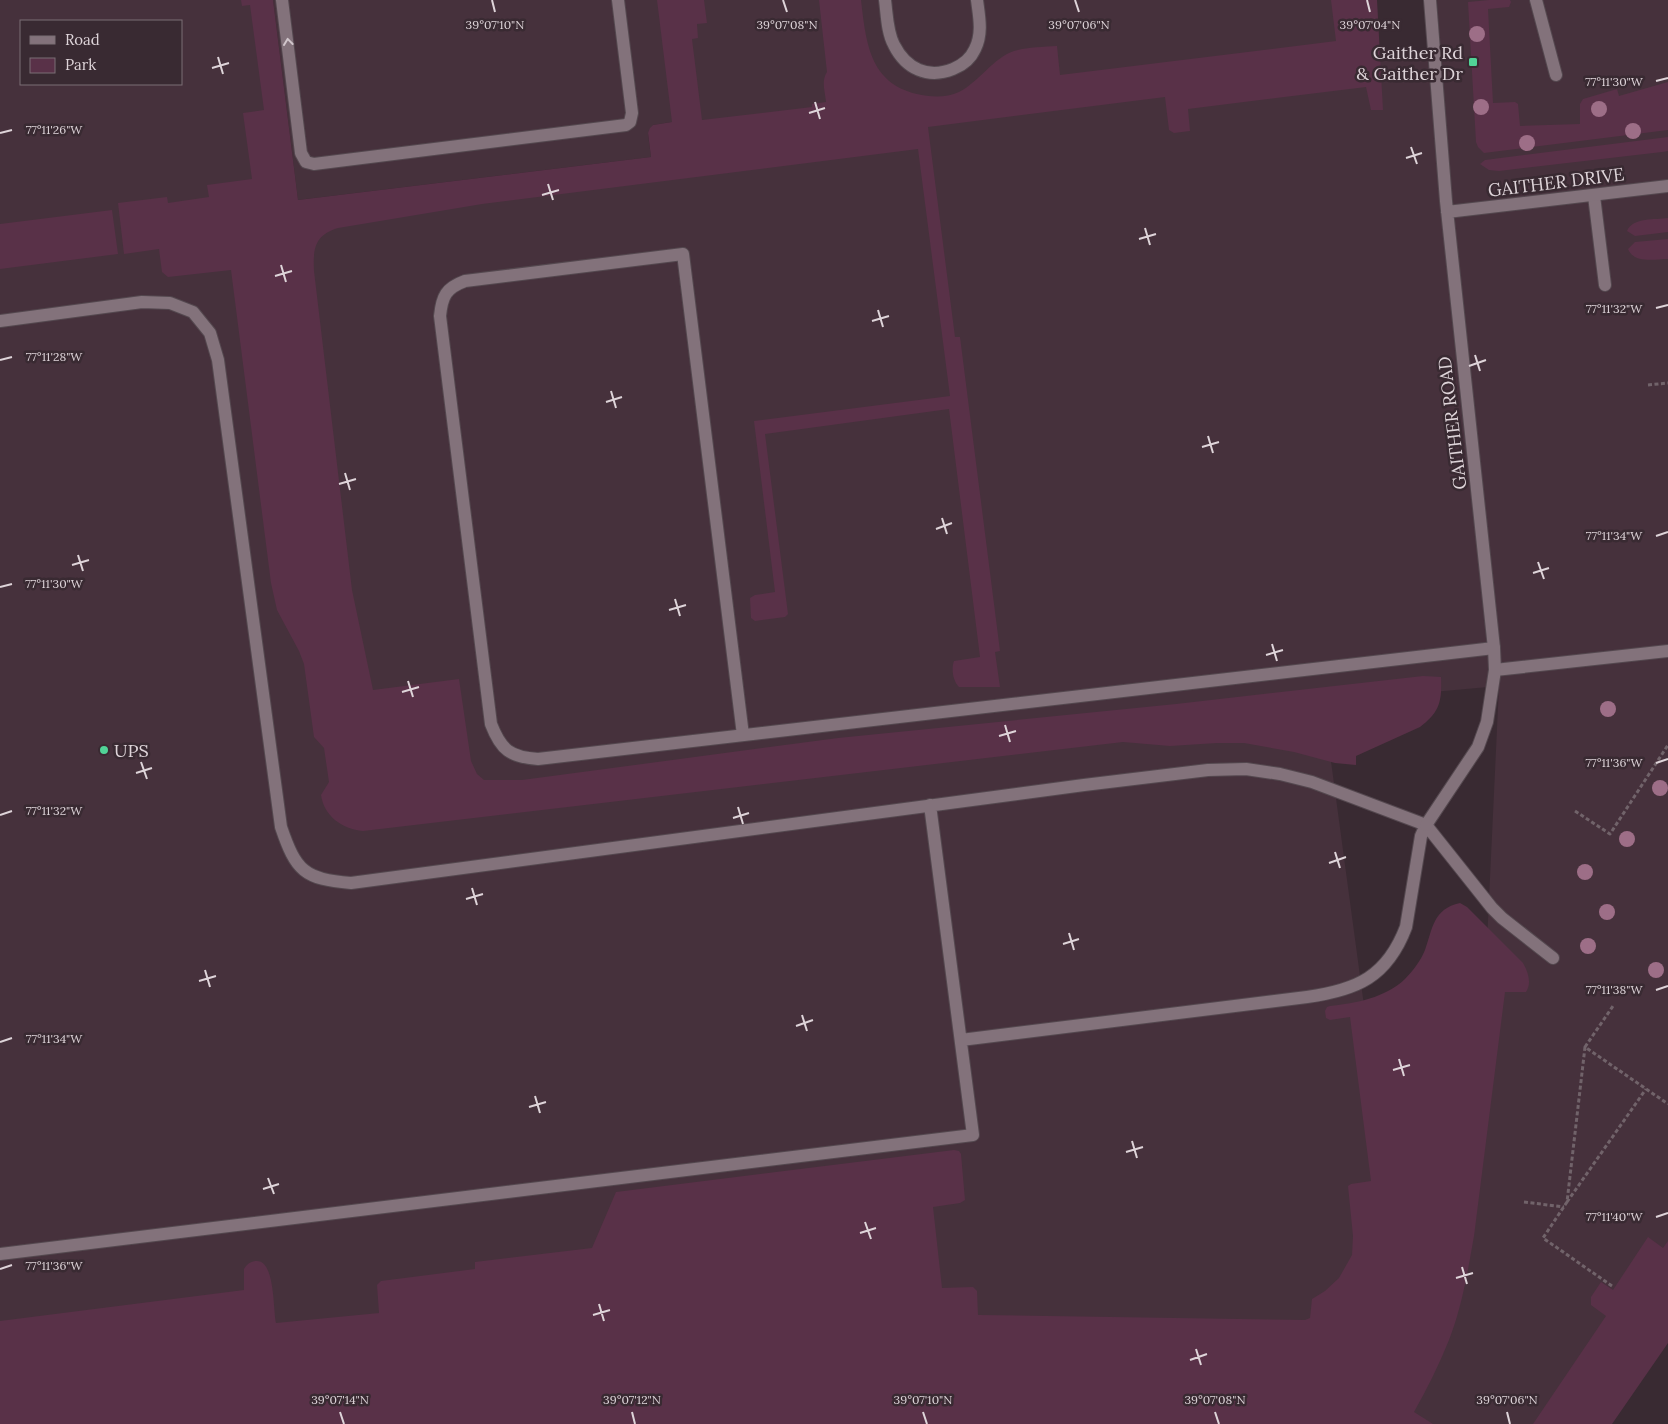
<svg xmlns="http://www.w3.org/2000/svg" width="1668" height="1424" font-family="Lora,serif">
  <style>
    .built { fill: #46313c; fill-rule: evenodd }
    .green { fill: #593148 }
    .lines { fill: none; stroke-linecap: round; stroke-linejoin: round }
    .service-casing { stroke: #54484f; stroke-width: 14 }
    .minor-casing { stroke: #54484f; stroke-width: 14 }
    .path { stroke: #71636a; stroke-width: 3; stroke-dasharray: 4 2.5; stroke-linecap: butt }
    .service { stroke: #83727b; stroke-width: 12 }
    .minor { stroke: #83727b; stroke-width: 12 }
    .tree { fill: #9d6e87 }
    .oneway { stroke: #d0c5cb }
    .ticks { fill: none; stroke: #ded4d9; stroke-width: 2 }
    .poi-dot { fill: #51d397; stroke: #392a32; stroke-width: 2 }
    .labels { text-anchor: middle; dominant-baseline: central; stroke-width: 5; stroke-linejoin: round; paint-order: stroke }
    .poi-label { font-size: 18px; fill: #ded4d9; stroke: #392a32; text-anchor: end }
    .street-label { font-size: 18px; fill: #ded4d9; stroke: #392a32 }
    .ticks-label { font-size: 12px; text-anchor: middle; fill: #ded4d9; stroke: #392a32; stroke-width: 5; stroke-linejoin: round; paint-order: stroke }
  </style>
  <rect width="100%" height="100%" fill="#392a32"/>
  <path class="built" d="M0 0H257L283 216 677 165 672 122 653 125 648 134 651 157 298 200 273 0H1374L1377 62 1441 54 1437 0H1668V1328L1600 1424H1378L1487 942 1499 686 1323 702 1397 1250 1321 1358 443 1306 0 1358ZM21 21H181V84H21Z"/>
  <path class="green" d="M241 0H273L298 200 651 157 648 133 650 128 653 125 672 122 657 0H704L707 23 697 24 698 38 692 39 702 120 812 107V104L826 102C825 91 821 81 827 72L819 0H861C866 41 869 83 917 94 930 97 946 98 959 92 979 82 993 58 1014 51 1027 47 1043 47 1057 46L1060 75 1336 41 1331 0H1377L1383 110H1371L1366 87 1188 109 1190 131 1174 133 1169 130 1165 97 928 127 955 337H960L1000 651 995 652 1000 687H959C953 681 951 669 954 661L980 657 949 409 765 434 788 614 785 617 755 621 751 618 750 598 755 595 775 592 754 421 950 396 918 149 482 204 338 228C314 235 313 250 314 271L352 590 373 690 459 679 471 761 477 774 484 780H522L838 738 1176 704 1423 676 1441 677C1442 701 1440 712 1420 727L1356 756V765L1335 763 1294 752 1244 743H1217L1170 746 1123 742 363 831C342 829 324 816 321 795L329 782 324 748 314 737 304 664 299 651 277 610 271 583 231 270 168 277 162 272 159 249 124 254 118 203 167 197 168 203 209 197 207 185 252 179 243 113 264 110 250 5 242 6Z
    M1489 0H1510L1511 2 1509 7 1488 9 1493 103 1515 102 1518 104 1520 126 1580 124V104L1583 99 1617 89 1619 96 1668 82V130L1484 153 1478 147 1476 142 1468 2Z
    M1668 137V151L1662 152 1499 171 1489 170 1480 164 1485 160Z
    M112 210 118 254 0 269V224Z
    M1668 218V232L1635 236 1627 231C1633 217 1655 220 1668 218Z
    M1668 239V259C1655 259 1634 264 1628 249L1635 242Z
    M1460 903 1467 907 1523 963C1528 972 1532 983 1526 992H1505L1474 1236C1468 1270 1462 1307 1449 1340 1439 1365 1427 1389 1414 1412L1433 1424H0V1321L244 1290V1269C247 1264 251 1261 257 1261 275 1261 273 1309 276 1323L379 1313 377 1285 381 1281 475 1269V1262L592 1248 616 1192 954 1150 959 1151 961 1154 965 1200 960 1203 933 1207 942 1288 973 1287 977 1291 978 1315 1305 1320 1310 1318 1312 1299 1325 1291 1339 1278 1352 1255 1353 1236 1348 1186 1351 1184 1371 1181 1350 1017 1330 1020 1326 1018 1325 1011 1327 1007 1330 1006C1356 1003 1385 998 1405 979 1413 971 1421 960 1425 950 1433 928 1433 909 1460 903Z
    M1648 1237 1663 1248 1668 1241V1343L1612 1424H1533L1606 1316 1591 1305V1297L1601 1282 1613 1290Z"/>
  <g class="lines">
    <g class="service-casing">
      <path id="service" d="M282 0 301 153 306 162 314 164 626 125 630 122 632 113 618 0
        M885 0C887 15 887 32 894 45 906 69 928 79 953 69 963 65 971 58 975 49 983 33 979 16 977 0
        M1536 0 1556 75
        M1594 196 1605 285
        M0 321 142 302 170 303 193 312 210 333 218 360 281 827C296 871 304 879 351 883L1084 785 1208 770 1246 769 1280 774 1312 782 1426 825 1492 908 1502 918 1553 958
        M1495 670 1668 651
        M743 735 683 254 465 281C446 288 442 296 440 316L491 724C501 750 510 757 538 759L1494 648
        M961 1040 1307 997C1357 990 1387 977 1406 927L1421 836 1426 825
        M0 1254 973 1135 930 805"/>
    </g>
    <g class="minor-casing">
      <path id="minor" d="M1447 212 1668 186
        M1426 825 1478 747 1487 722 1495 670 1494 648 1446 201 1430 0"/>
    </g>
    <path class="path" d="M1648 385 1668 383
      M1575 811 1610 834 1668 745
      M1585 1047 1613 1006
      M1524 1202 1564 1207
      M1567 1202 1646 1089
      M1612 1286 1543 1238 1567 1202 1585 1047 1668 1104"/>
    <use href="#service" class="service"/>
    <use href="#minor" class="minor"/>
  </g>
  <g class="tree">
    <circle cx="1477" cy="34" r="8"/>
    <circle cx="1481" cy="107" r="8"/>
    <circle cx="1599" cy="109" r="8"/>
    <circle cx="1633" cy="131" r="8"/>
    <circle cx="1527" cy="143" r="8"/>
    <circle cx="1608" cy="709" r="8"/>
    <circle cx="1660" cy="788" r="8"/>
    <circle cx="1627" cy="839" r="8"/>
    <circle cx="1585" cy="872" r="8"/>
    <circle cx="1607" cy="912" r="8"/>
    <circle cx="1588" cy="946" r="8"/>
    <circle cx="1656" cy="970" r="8"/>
  </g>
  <defs><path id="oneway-chevron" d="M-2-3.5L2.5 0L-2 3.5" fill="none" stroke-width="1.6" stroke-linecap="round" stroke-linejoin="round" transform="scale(1.25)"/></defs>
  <use class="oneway" href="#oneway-chevron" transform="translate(288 42) rotate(-97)"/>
  <path class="ticks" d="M492 0 495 12M783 0 787 12M1075 0 1079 12M1367 0 1370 12M218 57 223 74M212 68 229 63M1656 81 1668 78M815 102 820 119M809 113 825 108M0 133 12 130M1411 147 1417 164M1406 158 1422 153M548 184 553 200M542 195 559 190M1145 228 1150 245M1139 239 1156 234M281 265 286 282M275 276 292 271M1656 308 1668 305M878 310 883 327M872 321 889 316M1475 355 1480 371M0 360 12 357M1469 366 1486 360M611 391 616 408M606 402 622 397M1208 436 1213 453M1202 447 1219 442M345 473 350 490M339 484 356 479M942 518 947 534M936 529 952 523M1656 536 1668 532M78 555 83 571M1538 562 1544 579M72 565 89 560M1533 573 1549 568M0 587 12 584M675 599 680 616M669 610 686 605M1272 644 1277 661M1266 655 1283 650M408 681 413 697M402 692 419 687M1005 725 1010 742M999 736 1016 731M141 762 147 779M1656 763 1668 759M136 773 152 768M738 807 743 824M0 815 12 811M733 818 749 813M1335 852 1340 868M1329 863 1346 857M472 888 477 905M466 899 483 894M1069 933 1074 950M1063 944 1079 939M205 970 210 987M199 981 216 976M1656 990 1668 986M802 1015 807 1031M796 1026 813 1020M0 1042 12 1038M1399 1059 1404 1076M1393 1070 1410 1065M535 1096 540 1113M529 1107 546 1102M1132 1141 1137 1158M1126 1152 1143 1147M268 1178 274 1194M263 1189 279 1184M1656 1217 1668 1213M865 1222 871 1239M860 1233 876 1228M1462 1267 1467 1284M0 1269 12 1265M1456 1278 1473 1273M599 1304 604 1321M593 1315 610 1310M1196 1349 1201 1365M1190 1360 1207 1354M340 1412 344 1424M632 1412 635 1424M923 1412 927 1424M1215 1412 1219 1424M1507 1412 1510 1424"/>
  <g class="poi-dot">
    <rect x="1468" y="57" width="10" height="10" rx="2.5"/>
    <circle cx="104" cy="750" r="5"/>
  </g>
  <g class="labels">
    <g class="poi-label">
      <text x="1463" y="52">Gaither Rd<tspan x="1463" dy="21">&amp; Gaither Dr</tspan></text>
      <text x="114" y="750" text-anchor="start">UPS</text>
    </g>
    <g class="street-label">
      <text transform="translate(1556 182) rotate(-7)">GAITHER DRIVE</text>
      <text transform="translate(1452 423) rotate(-97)">GAITHER ROAD</text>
    </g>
  </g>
  <g class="ticks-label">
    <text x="495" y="29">39°07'10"N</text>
    <text x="787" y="29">39°07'08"N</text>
    <text x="1079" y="29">39°07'06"N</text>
    <text x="1370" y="29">39°07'04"N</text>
    <text x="1614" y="86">77°11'30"W</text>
    <text x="54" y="134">77°11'26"W</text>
    <text x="1614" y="313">77°11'32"W</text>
    <text x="54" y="361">77°11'28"W</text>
    <text x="1614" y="540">77°11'34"W</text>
    <text x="54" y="588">77°11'30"W</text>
    <text x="1614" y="767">77°11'36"W</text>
    <text x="54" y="815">77°11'32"W</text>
    <text x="1614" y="994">77°11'38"W</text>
    <text x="54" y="1043">77°11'34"W</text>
    <text x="1614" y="1221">77°11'40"W</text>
    <text x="54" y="1270">77°11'36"W</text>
    <text x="340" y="1404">39°07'14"N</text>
    <text x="632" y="1404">39°07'12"N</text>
    <text x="923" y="1404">39°07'10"N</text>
    <text x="1215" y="1404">39°07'08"N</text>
    <text x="1507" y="1404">39°07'06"N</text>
  </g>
  <rect x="20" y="20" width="162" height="65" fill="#392a32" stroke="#7b6e75"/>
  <rect x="30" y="36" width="25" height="8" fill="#83727b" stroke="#7b6e75"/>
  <text x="65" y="45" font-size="15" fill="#ded4d9">Road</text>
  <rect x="30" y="58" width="25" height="15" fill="#593148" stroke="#7b6e75"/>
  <text x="65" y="70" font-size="15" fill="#ded4d9">Park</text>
</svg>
